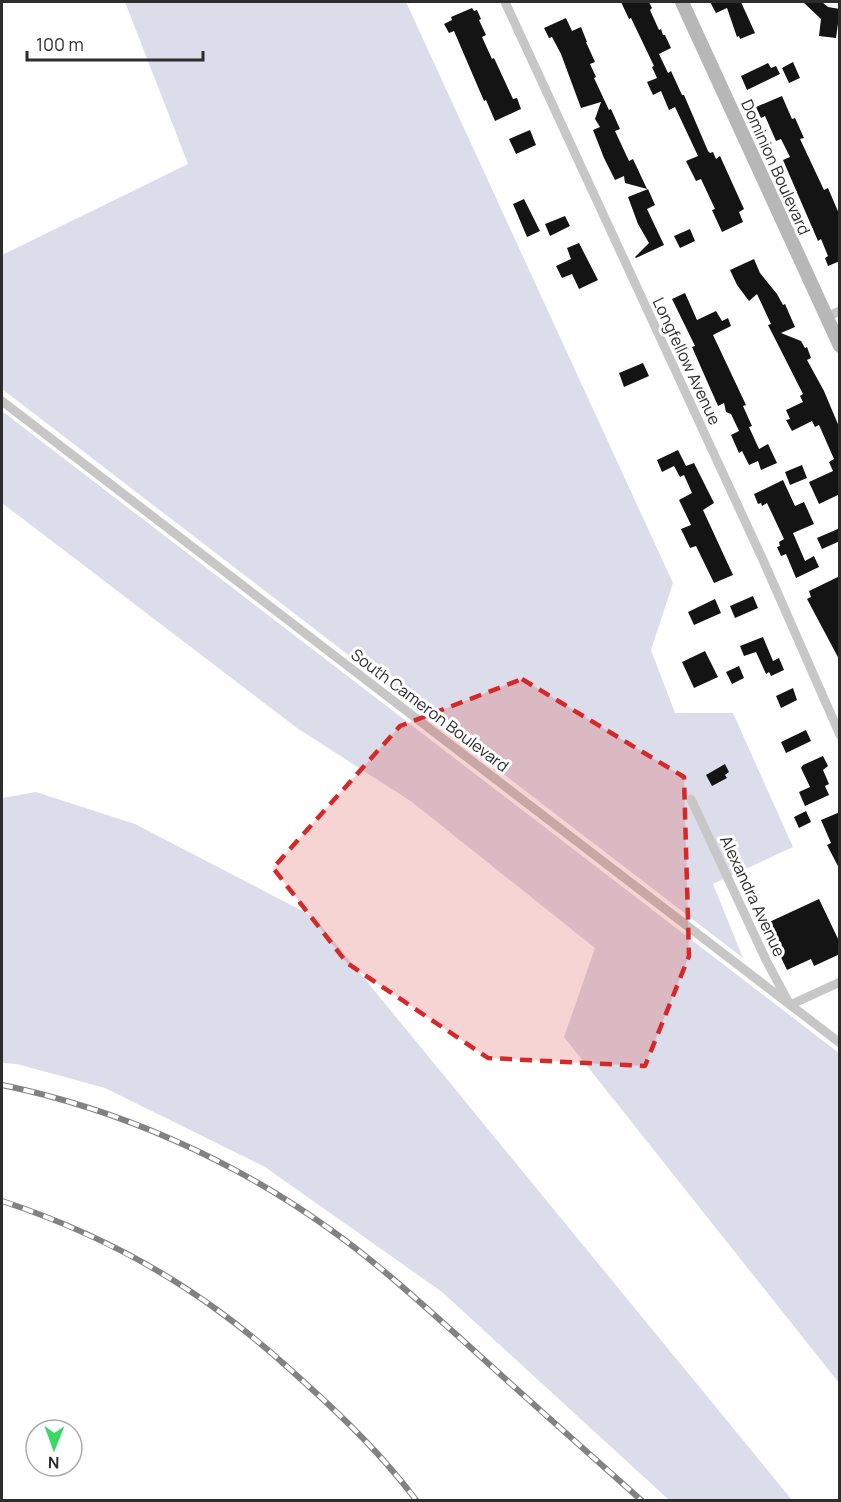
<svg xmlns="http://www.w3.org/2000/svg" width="841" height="1502" font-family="Manrope,sans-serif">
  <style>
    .green { fill: #dbdeea }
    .building { fill: #141414 }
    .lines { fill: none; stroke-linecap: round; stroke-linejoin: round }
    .street { stroke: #c7c7c7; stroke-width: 9 }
    .secondary { stroke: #b7b7b7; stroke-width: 14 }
    .rail-casing { stroke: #828282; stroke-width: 6 }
    .rail { stroke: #fff; stroke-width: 4; stroke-dasharray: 11; stroke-linecap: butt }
    .marked { fill: #d62828; fill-opacity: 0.2; stroke: #d62828; stroke-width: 4.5; stroke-dasharray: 12 8; stroke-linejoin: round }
    .labels { text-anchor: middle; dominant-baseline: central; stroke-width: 6; stroke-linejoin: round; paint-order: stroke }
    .street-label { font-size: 16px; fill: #2d2d2d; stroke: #fff }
  </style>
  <rect width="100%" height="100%" fill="#fff"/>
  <path class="green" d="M125 2H406L673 583 651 650 675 713H733L793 847 713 884 743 958 2 389V255L188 164Z
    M2 411 839 1053V1383L564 1037 595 948 412 802 297 728 2 503Z
    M36 792 135 824 314 917 792 1500H669L442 1292 265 1167 105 1088 17 1064 2 1063V798Z"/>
  <path class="building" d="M621 2H649L652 8 650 10 659 30 661 29 663 35H665L671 48 659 54 668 73 671 71 682 95H684L708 151 710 153 713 152 716 159 720 156 744 209 739 212 743 222 722 232 712 210 715 209 701 179 696 181 686 161 698 156 675 107 669 110 661 91 653 95 647 82 657 78 652 67 654 66 631 18 629 19Z
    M710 2H741L755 33 740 39 739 36 737 37 727 8 716 13Z
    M803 2H822L828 7 840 9 836 38 819 36 821 19Z
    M472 8 474 11 477 10 481 19 479 20 486 35 482 37 492 59 494 58 513 99 517 98 521 109 495 121 486 100 484 101 454 31 449 33 444 24 452 20 451 17Z
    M566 18 572 31 581 27 587 42H586L595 62 590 64 596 77 594 78 609 110 611 109 620 129 615 131 629 161 633 159 647 189 625 183 624 176 615 180 604 158 593 130 600 127 595 119 601 102 581 108 561 54 552 37 549 38 544 28Z
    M793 62 800 78 789 83 782 68Z
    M768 63 771 68 776 66 780 74 747 90 741 76Z
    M782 96 792 119 795 118 804 138 800 139 824 190 828 188 840 216V261L828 266 825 258 828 256 821 239 818 241 783 160 790 157 781 139 776 141 765 116 761 118 756 107Z
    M530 130 536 145 516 154 509 139Z
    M648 189 655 205 647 209 664 245 636 258 635 257 649 243 638 224 628 197Z
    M524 199 540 231 527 237 513 204Z
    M565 216 570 226 550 236 545 224Z
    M690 229 695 241 680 248 674 236Z
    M579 243 598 280 579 289 572 274 562 278 556 266 571 259 567 248Z
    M754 259 760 273 777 294 783 305 785 304 795 327 781 333 801 341 805 348 807 347 811 358 807 360 824 391 840 429V494L819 504 809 482 833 471 829 462 834 459 819 425 815 427 812 421 792 431 786 420 790 419 786 410 803 402 800 396 803 394 768 325 771 324 757 294 749 301 737 285 730 270Z
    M685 293 697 320 716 311 722 321 728 318 731 326 713 335 746 405 743 406 752 426 749 427 759 449 768 444 777 463 761 470 758 461 749 465 742 451 739 453 731 435 739 431 731 414 726 412 724 403 718 406 692 347 695 346 672 299Z
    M643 363 649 376 624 387 619 373Z
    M678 450 686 466 694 463 714 503 703 510 733 575 714 583 696 546 690 548 681 529 691 525 679 500 692 493 684 475 680 477 674 466 662 472 657 460Z
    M802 465 807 478 790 485 785 472Z
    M783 480 795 506 804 502 814 524 793 533 805 561 814 556 819 567 796 578 786 554 781 556 777 547 780 546 779 542 784 539 767 503 762 506 761 503 758 504 754 494Z
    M840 528V541L822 549 817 538Z
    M840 576V661L807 599 811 597 809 591Z
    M753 596 758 608 735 618 730 606Z
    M715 599 721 613 694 625 688 612Z
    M763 637 773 661 779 658 784 670 771 676 769 672 766 674 756 652 744 656 740 646Z
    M705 651 718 677 694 688 682 662Z
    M739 666 744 678 732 684 726 672Z
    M793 688 797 700 781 708 776 696Z
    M806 730 811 741 786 753 781 742Z
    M823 756 828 766 823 770 829 784 825 786 829 795 805 806 799 792 810 787 801 768 803 765Z
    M725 764 729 772 725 775 727 778 712 786 706 775Z
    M806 811 811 822 799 828 794 817Z
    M840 812V870L827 845 831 843 821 820Z
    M819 899 840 943V954L814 966 811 959 787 970 765 924Z"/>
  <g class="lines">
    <path class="street" d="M505 2 763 560 840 735
      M826 317 840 311
      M2 401 840 1043
      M691 799 766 960 790 1005 840 982"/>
    <path class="secondary" d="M682 2 840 346"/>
    <g class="rail-casing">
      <path id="rail" d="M2 1085C119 1109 234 1160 331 1230 380 1265 424 1306 469 1346 526 1398 584 1449 641 1500
        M2 1201C78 1226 155 1264 220 1312 249 1333 277 1357 304 1382 345 1419 383 1456 416 1500"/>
    </g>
    <use href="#rail" class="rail"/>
  </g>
  <path class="marked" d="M522 679 684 777 689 956 645 1066 488 1058 347 963 273 868 400 726Z"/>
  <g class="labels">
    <g class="street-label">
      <text transform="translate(776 167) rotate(66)">Dominion Boulevard</text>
      <text transform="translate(687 361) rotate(65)">Longfellow Avenue</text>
      <text transform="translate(430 710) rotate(37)">South Cameron Boulevard</text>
      <text transform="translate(753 896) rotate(65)">Alexandra Avenue</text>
    </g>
  </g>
  <rect width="841" height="1502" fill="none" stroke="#2d2d2d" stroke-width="6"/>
  <g transform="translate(54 1448) rotate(181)"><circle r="28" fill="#ffffff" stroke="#ababab" stroke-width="1.5"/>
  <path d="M0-4.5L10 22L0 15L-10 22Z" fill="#39da63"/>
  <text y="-9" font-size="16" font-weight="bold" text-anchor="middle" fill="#2d2d2d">N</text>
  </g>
  <path d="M27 51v9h176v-9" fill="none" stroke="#2d2d2d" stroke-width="3"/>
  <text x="36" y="51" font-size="18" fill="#2d2d2d" stroke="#ffffff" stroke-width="4.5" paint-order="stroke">100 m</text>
</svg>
